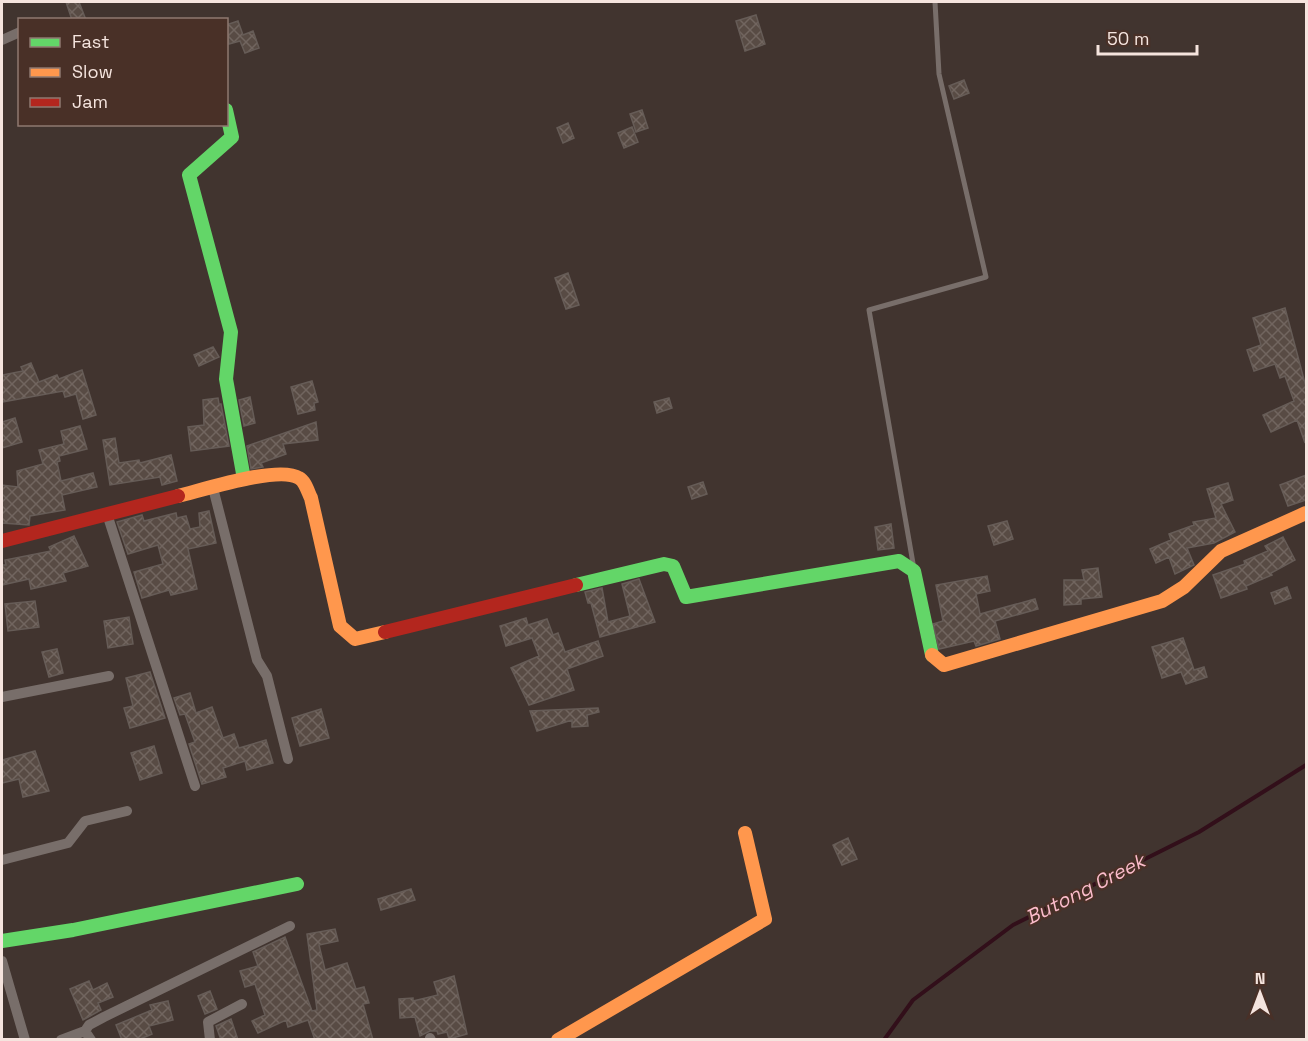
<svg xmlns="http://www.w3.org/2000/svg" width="1308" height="1041" font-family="'Space Grotesk',sans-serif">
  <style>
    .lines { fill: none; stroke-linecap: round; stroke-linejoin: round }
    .stream { stroke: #320f1a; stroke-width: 4 }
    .building { fill: url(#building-cross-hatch); stroke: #665c57; stroke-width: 1.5 }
    .lane { stroke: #786e6a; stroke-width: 5 }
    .street { stroke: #786e6a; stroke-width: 10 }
    .fast { stroke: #63d668; stroke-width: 14 }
    .slow { stroke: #ff974d; stroke-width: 14 }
    .jam { stroke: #b3261e; stroke-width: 14 }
    .labels { text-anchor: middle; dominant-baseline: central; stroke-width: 4.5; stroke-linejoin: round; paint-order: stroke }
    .water-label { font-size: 20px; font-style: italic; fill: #fbbccb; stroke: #493027 }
  </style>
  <defs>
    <pattern id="building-cross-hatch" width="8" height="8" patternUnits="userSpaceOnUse" patternTransform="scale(1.5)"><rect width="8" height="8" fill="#584b44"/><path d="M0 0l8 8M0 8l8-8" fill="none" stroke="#71655f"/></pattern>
  </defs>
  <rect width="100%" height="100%" fill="#41342f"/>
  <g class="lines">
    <path class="stream" d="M884 1040 913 1000 1013 925 1199 832 1306 765"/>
  </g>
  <path class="building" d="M66 2H79L86 20H72Z
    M756 15 765 44 745 51 736 21Z
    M238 21 243 35 253 31 259 48 245 53 240 41 229 44 226 25Z
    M964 80 969 93 954 99 949 86Z
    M642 110 648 128 636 132 630 114Z
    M568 123 574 138 563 143 557 128Z
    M632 127 638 142 624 148 618 133Z
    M568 273 579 305 566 309 555 278Z
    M1285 308 1306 387 1305 443 1297 420 1271 432 1263 415 1294 401 1285 376 1280 378 1275 364 1254 371 1247 350 1261 345 1253 318Z
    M213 347 219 357 199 366 194 355Z
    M31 363 39 382 57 375 59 379 82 370 96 415 83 419 76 394 65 397 63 391 2 402V375L23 371 21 367Z
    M312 381 318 402 314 403 315 410 298 414 291 387Z
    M250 397 255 423 244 426 239 400Z
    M218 398 219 404H221L229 446 191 451 188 427 204 425 203 400Z
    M669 398 672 408 657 413 654 402Z
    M15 418 22 442 2 448V422Z
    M316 422 318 440 283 444 286 454 261 463 263 467 251 469 247 446Z
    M80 426 87 449 59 456 60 461 57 462 61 481 93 473 97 487 62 495 65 510 30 516 29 525 2 523V485L18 487 17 471 43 464 39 450 64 444 61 431Z
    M115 438 119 463 139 460 140 463 171 455 177 481 162 485 160 477 110 485 103 440Z
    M1306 475V500L1288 506 1280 485Z
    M703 482 707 494 692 499 688 487Z
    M1228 483 1233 500 1221 504 1235 532 1214 543 1187 548 1194 565 1175 574 1169 557 1156 563 1150 549 1171 540 1169 534 1194 525 1193 522 1216 518 1207 489Z
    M209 511 216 543 188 549 197 589 171 595 169 590 142 598 134 572 163 564 158 545 128 554 117 522 142 515 144 521 176 513 177 518 186 516 190 529 200 527 199 513Z
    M1007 521 1013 539 994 545 988 526Z
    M891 524 894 548 878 550 875 527Z
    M74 536 88 566 63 573 66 581 31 589 29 579 2 585V565H6L5 560 51 551 49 547Z
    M1283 537 1295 560 1271 573 1272 575 1246 586 1247 589 1221 598 1213 575 1245 564 1244 561 1268 551 1265 546Z
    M1098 568 1102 597 1081 599V604L1064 605V580H1084L1082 570Z
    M987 576 990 591 976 594 980 614 1035 599 1038 609 995 621 1000 639 976 646 974 641 939 649 933 624 943 621 936 585Z
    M639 579 655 622 600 637 591 603H588L585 592 602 588 608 622 630 616 622 584Z
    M1287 587 1291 598 1275 604 1271 593Z
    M35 601 39 627 8 631 5 604Z
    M129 617 133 644 108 648 104 621Z
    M526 618 528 625 547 619 553 635 558 633 565 652 598 641 603 656 567 669 574 690 529 705 511 668 539 656 532 638 506 646 500 626Z
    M1183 638 1194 670 1204 667 1207 677 1186 684 1181 672 1162 678 1152 647Z
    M57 649 63 673 49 677 42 652Z
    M150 672 165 718 130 728 124 708 133 706 126 678Z
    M190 693 196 713 212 707 223 738 234 734 239 748 266 740 273 763 247 770 245 761 223 768 226 777 202 784 189 744 195 742 185 714 180 715 174 698Z
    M598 708 599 712 587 715 588 726 572 727V720L537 731 530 711Z
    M321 709 329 738 300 746 292 718Z
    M154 746 162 773 140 780 131 753Z
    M35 751 49 791 23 797 19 779 2 783V760Z
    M848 838 857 859 842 865 833 845Z
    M411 889 415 900 381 910 378 899Z
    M335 929 338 941 319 945 325 970 347 963 356 989 364 987 369 1003 363 1004 373 1040H315L308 1020 288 1027 286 1020 258 1033 252 1021 265 1015 255 984 245 987 240 971 258 966 253 952 285 937 312 1011 317 1010 307 934Z
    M454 976 467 1034 449 1039 447 1032 438 1034 437 1031H430L420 1036 415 1017 400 1018 399 999 413 998V1001L438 995 434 982Z
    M89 981 93 990 107 983 113 997 98 1003 101 1010 83 1020 70 989Z
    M210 991 217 1009 205 1014 198 996Z
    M168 1001 173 1020 149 1026 152 1034 138 1040H122L116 1025 152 1010 150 1005Z
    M231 1019 238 1040H221L216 1026Z"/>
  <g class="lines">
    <path class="lane" d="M914 569 869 310 986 277 939 74 935 2"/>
    <path class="street" d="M2 40 20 32
      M213 488 257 660 267 676 288 759
      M107 514 195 786
      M2 697 109 676
      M2 860 68 843 85 821 127 811
      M2 961 25 1040
      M85 1031 89 1025 104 1017 290 926
      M430 1038 431 1040
      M61 1040 85 1031 91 1040
      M210 1040 208 1022 242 1004"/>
    <path class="fast" d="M226 110 232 137 189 175 231 332 226 379 244 479
      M576 585 664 564 673 566 686 597 899 561 914 571 932 655
      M2 941 73 930 297 884"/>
    <path class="slow" d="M178 496C203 490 279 465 299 478 305 481 308 492 311 498L340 626 355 639 385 632
      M932 655 944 665 1162 601 1184 587 1221 551 1306 513
      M558 1040 765 919 745 833"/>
    <path class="jam" d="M2 541 178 496
      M385 632 576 585"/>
  </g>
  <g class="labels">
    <g class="water-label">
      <text transform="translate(1085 889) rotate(-27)">Butong Creek</text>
    </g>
  </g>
  <rect width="1308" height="1041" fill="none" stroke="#f5e4de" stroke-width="6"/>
  <rect x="18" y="18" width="210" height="108" fill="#493027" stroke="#8e7870" stroke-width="1.5"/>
  <rect x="30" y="38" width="30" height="9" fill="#63d668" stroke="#8e7870" stroke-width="1.5"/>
  <text x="72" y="48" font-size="18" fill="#f5e4de">Fast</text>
  <rect x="30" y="68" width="30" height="9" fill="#ff974d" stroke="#8e7870" stroke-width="1.5"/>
  <text x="72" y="78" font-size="18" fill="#f5e4de">Slow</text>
  <rect x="30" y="98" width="30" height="9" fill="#b3261e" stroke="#8e7870" stroke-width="1.5"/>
  <text x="72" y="108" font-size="18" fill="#f5e4de">Jam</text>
  <g transform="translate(1260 993)" stroke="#493027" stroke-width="4.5" paint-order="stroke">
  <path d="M0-4.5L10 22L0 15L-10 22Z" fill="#f5e4de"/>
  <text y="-9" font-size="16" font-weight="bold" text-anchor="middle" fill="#f5e4de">N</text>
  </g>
  <path d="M1098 45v9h99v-9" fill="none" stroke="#f5e4de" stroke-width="3"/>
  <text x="1107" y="45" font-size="18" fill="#f5e4de" stroke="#493027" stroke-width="4.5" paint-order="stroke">50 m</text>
</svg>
